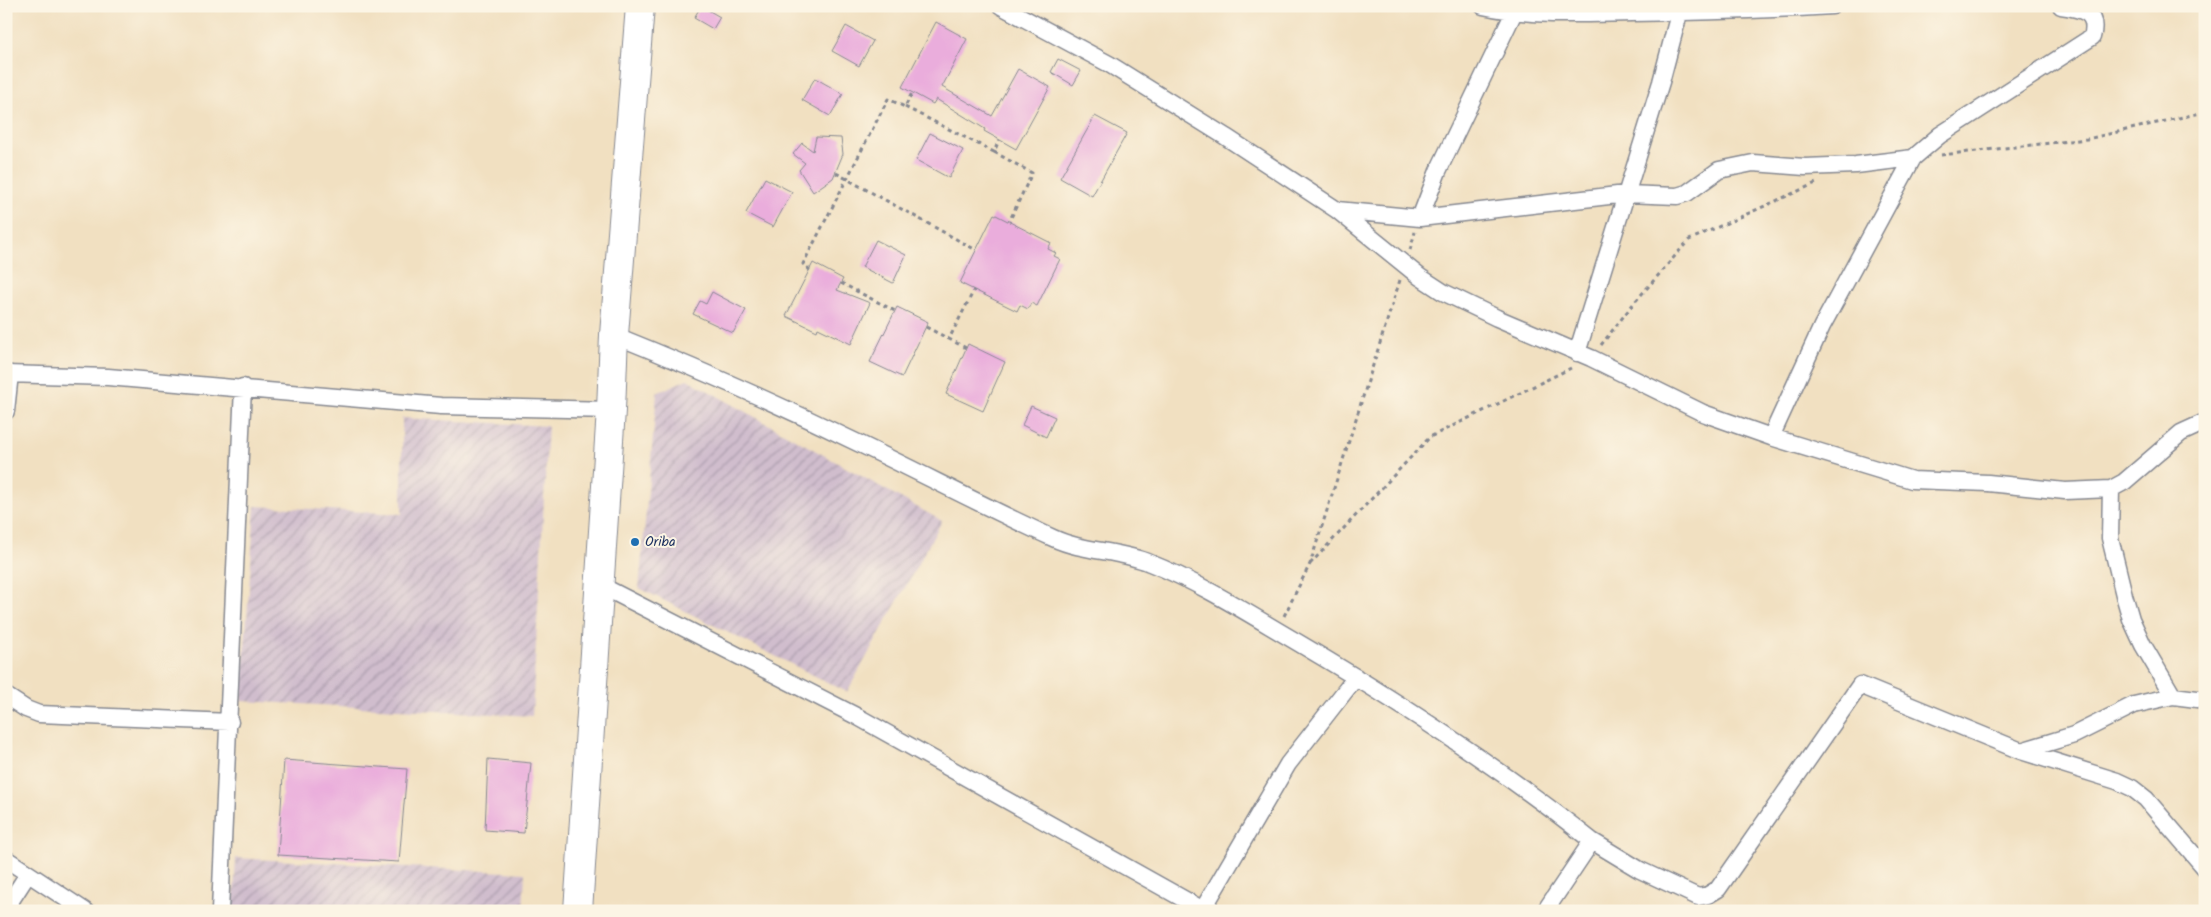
<svg xmlns="http://www.w3.org/2000/svg" width="2211" height="917" font-family="Kalam,sans-serif">
  <style>
    .industrial { fill: url(#industrial-furrows) }
    .building { fill: #eaaddc }
    .lines { fill: none; stroke-linecap: round; stroke-linejoin: round }
    .minor-casing { stroke: #868890; stroke-width: 19 }
    .trunk-casing { stroke: #868890; stroke-width: 30 }
    .path { stroke: #868890; stroke-width: 3; stroke-dasharray: 4 4; stroke-linecap: butt }
    .minor { stroke: #fff; stroke-width: 16 }
    .trunk { stroke: #fff; stroke-width: 28 }
    .poi-dot { fill: #1f6fb2; stroke: #fcf5e5; stroke-width: 2 }
    .labels { text-anchor: middle; dominant-baseline: central; stroke-width: 4; stroke-linejoin: round; paint-order: stroke }
    .poi-label { font-size: 14px; fill: #1b2f5e; stroke: #fcf5e5; text-anchor: start }
  </style>
  <defs>
    <pattern id="industrial-furrows" width="10" height="10" patternUnits="userSpaceOnUse" patternTransform="scale(1.25)"><rect width="10" height="10" fill="#d0bdcd"/><path d="M-1 1l2-2M0 10L10 0M9 11l2-2" fill="none" stroke="#a89aaa"/></pattern>
  </defs>
  <rect width="100%" height="100%" fill="#fcf5e5"/>
  <filter id="ink" filterUnits="userSpaceOnUse"><feTurbulence type="fractalNoise" baseFrequency=".02" numOctaves="2"/><feDisplacementMap in="SourceGraphic" scale="10" xChannelSelector="R" yChannelSelector="G"/><feConvolveMatrix kernelMatrix="1 2 1 2 8 2 1 2 1" color-interpolation-filters="sRGB"/></filter>
  <filter id="wash" filterUnits="userSpaceOnUse"><feTurbulence type="fractalNoise" baseFrequency=".0096" numOctaves="4" result="noise"/><feDisplacementMap in="SourceGraphic" scale="20" xChannelSelector="R" yChannelSelector="G"/><feGaussianBlur stdDeviation="1.12" result="paint"/><feColorMatrix in="noise" values="0 0 0 0 0 0 0 0 0 0 0 0 0 0 0 0 0 1.4 0 .05"/><feComposite in="paint" operator="in"/></filter>
  <g filter="url(#wash)">
    <rect width="100%" height="100%" fill="#f1e0c1"/>
    <path class="industrial" d="M687 379 942 521 847 692 639 588 657 393Z
      M402 418 548 426 532 716 241 701 255 506 402 514Z
      M236 858 525 873 523 911H233Z"/>
    <g id="blocks">
      <path class="building" d="M701 6 720 17 713 29 694 18Z
        M936 22 967 39 942 87 992 116 1018 69 1050 87 1016 149 984 131 985 129 936 99 933 104 902 87Z
        M846 26 873 41 859 66 832 51Z
        M1058 59 1081 71 1073 85 1051 72Z
        M815 78 843 94 830 116 802 100Z
        M1095 116 1127 133 1092 196 1060 178Z
        M930 133 963 150 949 178 916 160Z
        M816 137 841 138 843 154 833 178 813 192 799 170 805 163 793 154 802 143 813 151Z
        M765 178 792 192 773 227 746 213Z
        M994 214 1051 243 1048 249 1056 253 1054 256 1060 259 1037 306 1031 303 1028 309 1020 305 1017 311 960 283Z
        M876 240 906 255 893 283 862 267Z
        M813 263 843 279 837 290 870 303 851 344 818 328 817 331 786 316Z
        M712 292 746 310 733 333 693 314 700 301 706 304Z
        M897 307 928 322 902 377 870 362Z
        M968 344 1005 362 983 411 946 394Z
        M1031 406 1055 417 1046 437 1022 425Z
        M488 759 531 763 524 833 485 830Z
        M284 760 407 769 399 862 278 855Z"/>
    </g>
  </g>
  <g filter="url(#ink)">
    <use href="#blocks" fill-opacity="0" stroke="#868890" stroke-width="1"/>
    <g class="lines">
      <g class="minor-casing">
        <path id="minor" d="M1001 6 1109 64 1226 137 1337 210 1420 218 1626 194 1677 196 1687 193 1719 170 1753 163 1805 167 1856 165 1913 158
          M1483 6C1533 17 1580 14 1631 13 1698 12 1765 10 1832 6
          M1337 210 1420 277 1443 292 1497 318 1591 358 1703 413 1771 437 1912 480 1988 483 2065 491 2111 489 2124 482 2181 433 2205 422
          M1420 218 1438 171 1517 6
          M614 335C696 368 778 404 858 443 923 474 987 508 1053 538 1083 552 1119 550 1150 563 1201 583 1249 614 1297 642 1399 702 1498 766 1592 841
          M1577 353 1661 82 1681 6
          M6 374 108 377 441 406 611 410
          M6 411 10 374
          M1771 437 1822 326 1913 158 1940 135 2092 37C2099 12 2082 9 2061 6
          M2111 489 2110 538 2124 595 2131 619 2143 645 2173 696
          M598 584 858 717 1205 911
          M6 696 26 709 39 714 230 722
          M2021 751 2117 781 2132 788 2146 799 2205 868
          M6 859 85 911
          M6 908 28 874
          M220 911 243 387
          M1202 911 1288 764 1356 677
          M1545 911 1592 841 1640 870 1698 897 1708 895 1718 889 1860 685 2021 751 2074 735 2134 705 2173 696 2205 700"/>
      </g>
      <g class="trunk-casing">
        <path id="trunk" d="M578 911 611 410 614 335 640 6"/>
      </g>
      <path class="path" d="M905 107 994 152 999 140
        M994 152 1032 173 1009 222
        M1941 155 2087 139 2205 112
        M836 173 976 250
        M1410 250 1415 232
        M810 270 803 264 888 99 905 107 912 93
        M841 283 895 311
        M926 327 949 339
        M1601 345 1634 303 1689 240 1816 183
        M966 348 949 339 974 290
        M1310 564 1430 437 1571 368
        M1284 616 1310 564 1400 280"/>
      <use href="#minor" class="minor"/>
      <use href="#trunk" class="trunk"/>
    </g>
  </g>
  <circle class="poi-dot" cx="635" cy="542" r="5"/>
  <g class="labels">
    <g class="poi-label">
      <text x="645" y="542">Oriba</text>
    </g>
  </g>
  <rect width="2211" height="917" fill="none" stroke="#fcf5e5" stroke-width="25"/>
</svg>
